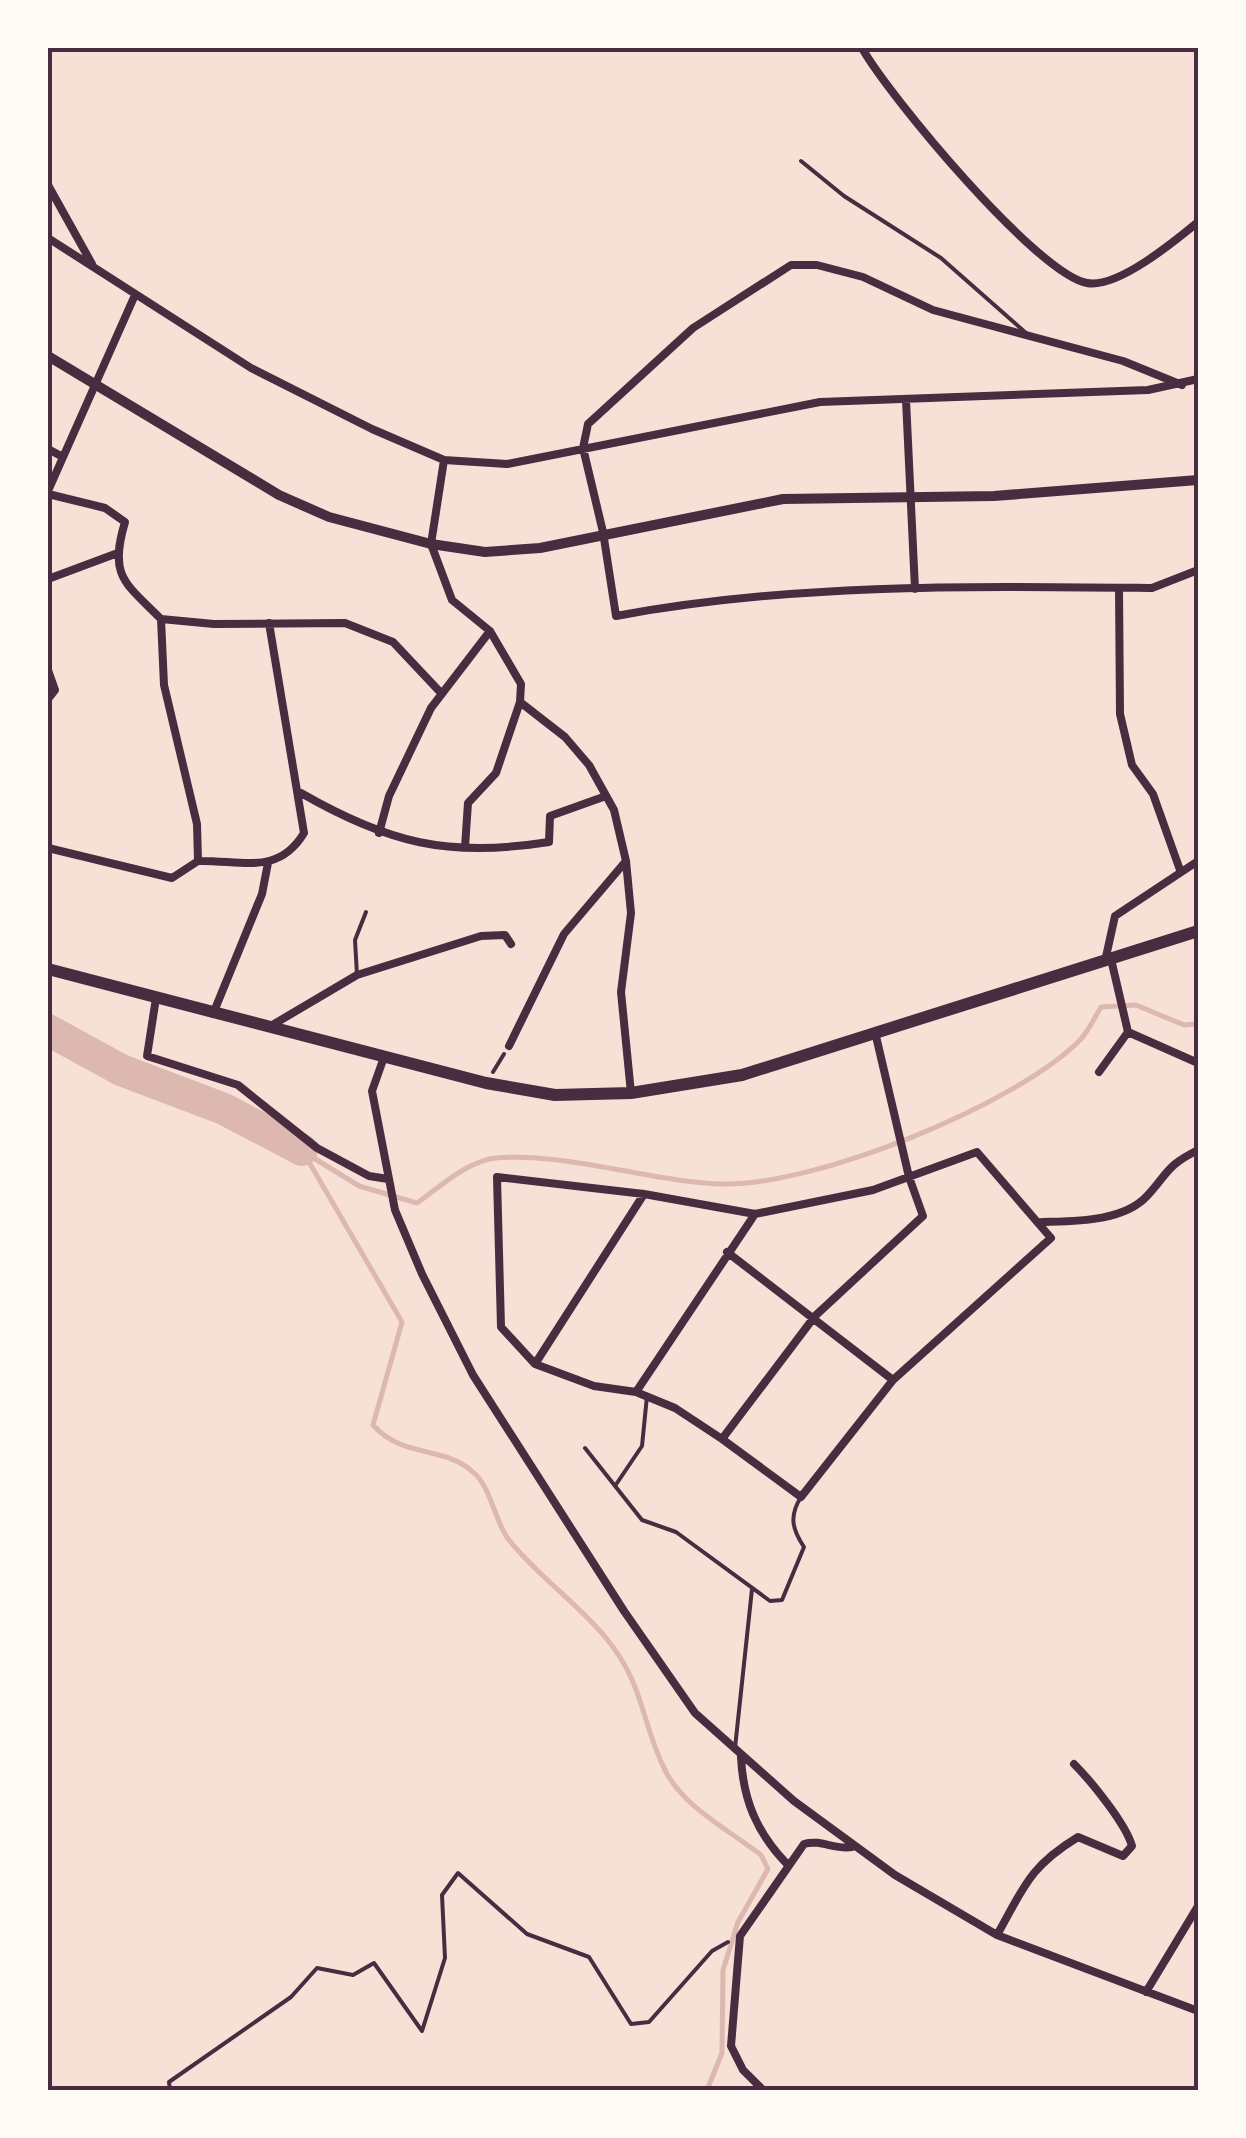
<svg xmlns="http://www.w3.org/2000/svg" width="1246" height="2138" font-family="'Titillium Web',sans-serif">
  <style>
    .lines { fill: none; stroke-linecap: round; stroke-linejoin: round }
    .stream { stroke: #dcb8b0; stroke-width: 5 }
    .river { stroke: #dcb8b0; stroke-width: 32 }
    .path { stroke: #4a2c40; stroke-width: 4 }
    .service { stroke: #4a2c40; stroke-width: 4 }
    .minor { stroke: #4a2c40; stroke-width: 8 }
    .tertiary { stroke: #4a2c40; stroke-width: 10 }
    .primary { stroke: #4a2c40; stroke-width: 12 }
    .neatline { fill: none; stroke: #4a2c40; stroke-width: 4 }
  </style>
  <rect width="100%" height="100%" fill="#f7e1d7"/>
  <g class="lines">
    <path class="stream" d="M302 1150 402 1322 373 1425C403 1459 445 1445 474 1473 492 1489 494 1521 509 1540 538 1576 577 1603 606 1638 645 1685 641 1723 665 1770 683 1807 729 1830 761 1855L768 1869 738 1922 723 1970 722 2053 707 2090
      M304 1152 359 1186 417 1203C440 1187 467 1161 496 1158 567 1152 652 1182 721 1184 813 1187 1017 1105 1081 1039 1089 1030 1095 1017 1101 1007L1136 1005 1184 1025 1198 1024"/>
    <path class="river" d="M48 1030 121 1070 224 1109 302 1150"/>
    <path class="path" d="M493 1072 504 1054
      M170 2090 169 2082 291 1997 317 1968 353 1975 374 1963 422 2031 445 1958 442 1895 458 1873 527 1934 589 1957 631 2024 649 2022 712 1951 728 1942"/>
    <path class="service" d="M801 161 844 196 941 258 1026 333
      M357 975 355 940 366 912
      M585 1448 642 1520 676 1532 770 1601 782 1600 804 1547C792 1529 789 1516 801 1497
      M615 1486 642 1446 647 1396
      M735 1748 752 1589"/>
    <path class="minor" d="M862 48C889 96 1037 274 1087 283 1117 289 1175 241 1198 222
      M48 185 92 264
      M48 238 251 368 372 429 444 460 507 464 820 402 1148 390 1198 379
      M1182 385 1123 361 933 310 863 277 817 265H791L693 328 588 424 583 448 603 532 616 616C793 583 972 586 1152 588L1198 570
      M906 400 915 589
      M48 449 61 456
      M444 460 431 544 452 600 490 631 521 684 520 702 496 773 468 803 465 847
      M48 491 135 295
      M48 494 105 508 125 522C109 576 124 582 161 619L214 624 345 623 393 642 441 693
      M48 579 115 554
      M1119 588 1120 714 1132 765 1153 794 1180 870
      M48 670 55 690 48 699
      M520 702 565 737 589 765 614 810 626 861 631 913 621 992 631 1093
      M301 793C388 843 448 858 549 842L550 816 606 796
      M379 833 389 796 431 708 490 631
      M48 848 172 878 198 861 197 824 164 685 161 619
      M198 861C242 860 278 876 304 833L269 623
      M1111 959 1128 1032 1198 1063
      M1105 961 1115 916 1198 861
      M156 998 147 1056 238 1085 317 1148 369 1176 388 1179
      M213 1014 262 894 268 863
      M269 1027 357 975 481 936 505 935 511 944
      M509 1046 564 934 626 861
      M383 1060 372 1091 395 1210 422 1274 473 1375 624 1611 695 1713 794 1801 895 1875 997 1935 1198 2011
      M1099 1072 1128 1032
      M1042 1222C1074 1221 1123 1222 1147 1196 1169 1172 1166 1166 1198 1150
      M727 1252 893 1380
      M535 1364 644 1194
      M636 1392 755 1214
      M722 1439 675 1408 636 1392 594 1386 535 1364 501 1327 497 1177 644 1194 755 1214 873 1190 977 1152 1051 1238 893 1380 801 1497 722 1439 815 1316 923 1216 909 1177 875 1032
      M741 1757C743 1800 757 1833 787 1864
      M997 1935C1024 1887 1029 1867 1078 1837L1123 1856 1132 1846C1126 1824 1091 1781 1074 1764
      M1146 1992 1198 1906
      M763 2090 743 2070 731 2046 740 1936 804 1844C821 1839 834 1850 852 1847"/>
    <path class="tertiary" d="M48 356 279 495 329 517 431 544 485 552 540 548 783 499 994 496 1198 480"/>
    <path class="primary" d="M48 969 486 1083 555 1095 631 1093 742 1075 1198 931"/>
  </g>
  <rect width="1246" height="2138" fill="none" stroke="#fffaf5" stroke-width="100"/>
  <rect x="50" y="50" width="1146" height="2038" class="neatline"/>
</svg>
